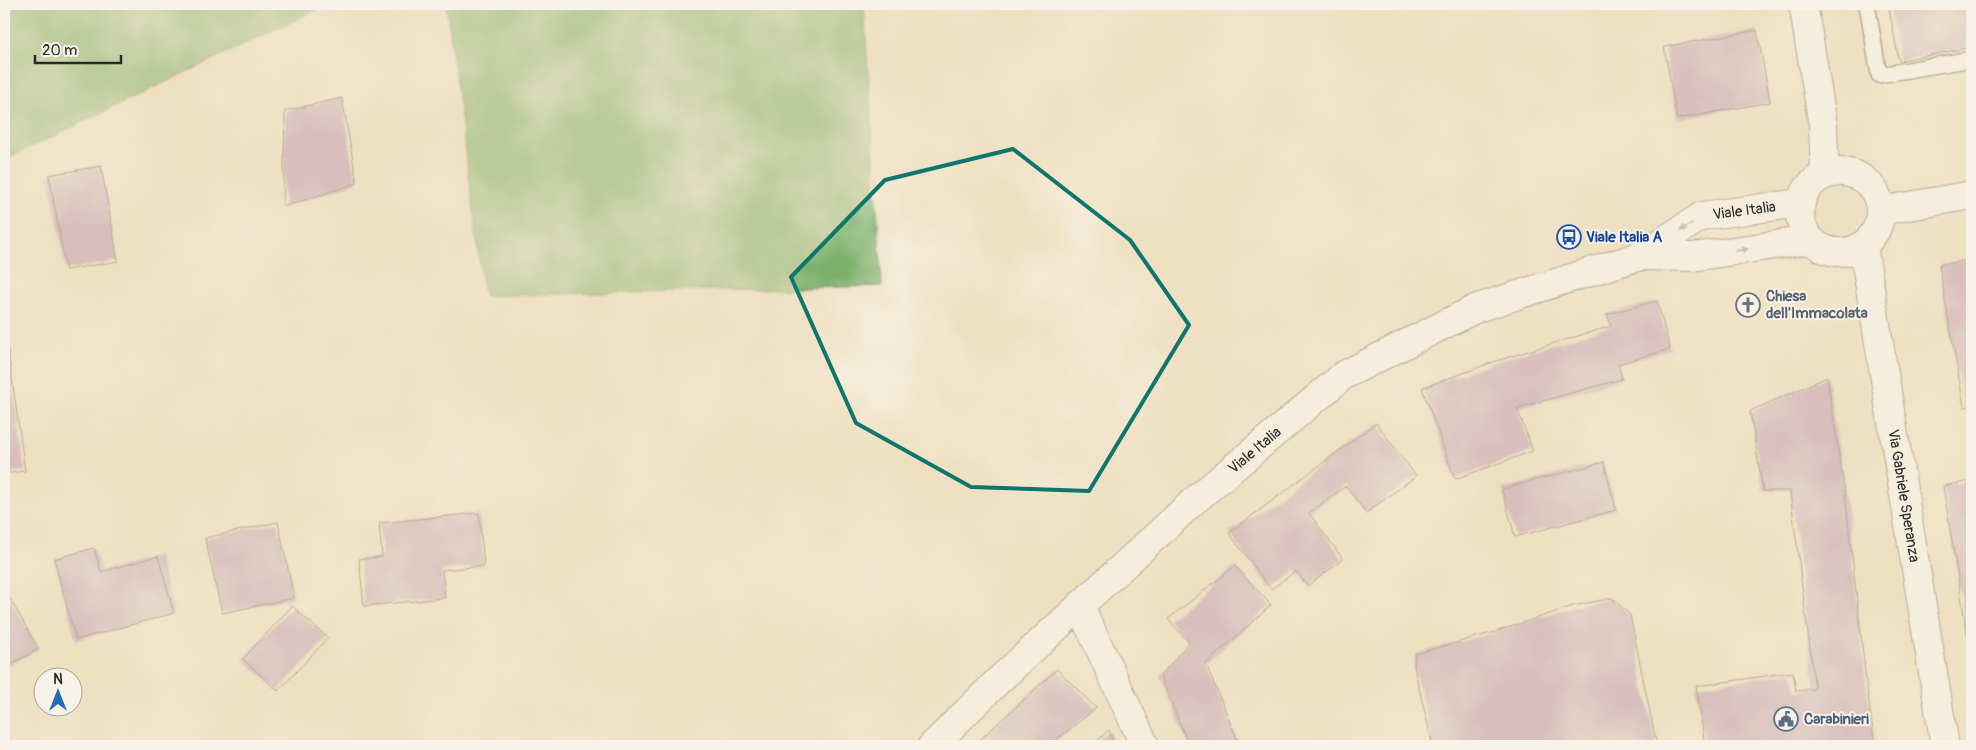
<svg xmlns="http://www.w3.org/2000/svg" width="1976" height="750" font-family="Pangolin,sans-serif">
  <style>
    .forest { fill: #7db06b; stroke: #546e4b }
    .building { fill: #bd96b7 }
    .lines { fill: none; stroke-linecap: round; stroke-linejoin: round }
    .lane-casing { stroke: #706a60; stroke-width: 18 }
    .street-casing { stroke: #706a60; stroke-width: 30 }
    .secondary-casing { stroke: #706a60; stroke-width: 30 }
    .lane { stroke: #fff; stroke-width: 15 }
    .street { stroke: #fff; stroke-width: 28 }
    .secondary { stroke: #fff; stroke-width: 28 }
    .oneway { fill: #a0a0a0 }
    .marked { fill: none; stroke: #0f766e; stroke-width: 4; stroke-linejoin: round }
    .labels { text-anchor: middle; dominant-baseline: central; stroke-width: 4; stroke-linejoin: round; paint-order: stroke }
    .street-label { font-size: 15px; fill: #2b2b2b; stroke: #f7f3e8 }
    .transit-label { font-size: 15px; font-weight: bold; fill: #164399; stroke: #f7f3e8; text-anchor: start }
    .worship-label { font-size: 15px; font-weight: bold; fill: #5b616d; stroke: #f7f3e8; text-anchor: start }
    .service-label { font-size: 15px; font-weight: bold; fill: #4e5e75; stroke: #f7f3e8; text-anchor: start }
  </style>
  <rect width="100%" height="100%" fill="#f7f3e8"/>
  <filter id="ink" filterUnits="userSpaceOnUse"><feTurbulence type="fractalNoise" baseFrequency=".02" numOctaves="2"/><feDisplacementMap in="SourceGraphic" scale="10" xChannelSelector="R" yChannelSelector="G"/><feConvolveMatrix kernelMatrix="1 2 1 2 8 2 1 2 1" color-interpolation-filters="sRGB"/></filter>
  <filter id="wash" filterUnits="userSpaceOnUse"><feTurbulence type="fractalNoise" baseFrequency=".0096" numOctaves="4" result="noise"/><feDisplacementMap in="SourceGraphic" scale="20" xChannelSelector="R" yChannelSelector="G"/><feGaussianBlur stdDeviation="1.12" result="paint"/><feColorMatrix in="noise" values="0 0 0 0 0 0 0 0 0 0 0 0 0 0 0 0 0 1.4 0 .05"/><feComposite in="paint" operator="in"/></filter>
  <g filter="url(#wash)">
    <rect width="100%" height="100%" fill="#efe0c1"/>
    <path class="forest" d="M4 4H328L4 160Z
      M446 4H864L882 286 484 296Z"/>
    <g id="blocks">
      <path class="building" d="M1888 4H1970L1972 17V47L1899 61Z
        M1757 30 1770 102 1677 119 1664 47Z
        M342 98 357 183 283 207 285 111Z
        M101 166 118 261 66 270 49 175Z
        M1972 259V406L1964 407 1939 265Z
        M1657 301 1670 349 1618 364 1622 379 1517 408 1533 451 1455 479 1422 388 1499 360 1611 326 1607 314Z
        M4 343H7L25 471 4 474Z
        M1827 377 1845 493 1866 681 1875 746H1705L1696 686 1793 672 1796 691 1815 689 1790 491H1763L1750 411Z
        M1376 423 1416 476 1366 513 1346 486 1309 513 1343 559 1308 586 1296 571 1271 589 1229 533Z
        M1604 462 1616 510 1515 537 1502 489Z
        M1972 481V657H1971L1943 486Z
        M479 513 484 566 442 570 445 598 364 606 359 559 382 557 379 523Z
        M278 522 294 598 222 613 205 538Z
        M94 548 101 572 158 556 174 613 76 640 54 559Z
        M1235 566 1271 605 1206 664 1240 746H1189L1160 676 1189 642 1168 619Z
        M4 589 39 649 4 668Z
        M1612 598 1630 615 1657 746H1433L1414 667 1415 654 1495 632 1573 606Z
        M292 606 328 638 278 691 243 659Z
        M1057 669 1096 708 1049 746H973Z
        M1109 730 1114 746H1091Z"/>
    </g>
  </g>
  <g filter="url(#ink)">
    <use href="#blocks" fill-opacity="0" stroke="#706a60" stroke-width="1"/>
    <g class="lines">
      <g class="lane-casing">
        <path id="lane" d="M1867 4 1879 75 1972 59"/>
      </g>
      <g class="street-casing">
        <g id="street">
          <path d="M1880 211 1972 195"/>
          <path id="s1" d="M1863 245 1945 746"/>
          <path d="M1080 606 1145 746"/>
        </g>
      </g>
      <g class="secondary-casing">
        <g id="secondary">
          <path d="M1803 4 1823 125 1825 175"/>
          <circle cx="1840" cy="212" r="40"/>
          <path d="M1640 256 1692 257 1810 240"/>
          <path id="s2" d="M932 746 999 680 1194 501 1344 375 1477 308 1640 256 1702 216 1801 203"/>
        </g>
      </g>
      <use href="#lane" class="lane"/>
      <use href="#street" class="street"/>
      <use href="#secondary" class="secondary"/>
    </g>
    <defs><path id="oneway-solid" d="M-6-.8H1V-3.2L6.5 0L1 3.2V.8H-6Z" transform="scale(1.25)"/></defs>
    <g class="oneway">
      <use href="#oneway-solid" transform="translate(1686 227) rotate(147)"/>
      <use href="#oneway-solid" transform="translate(1741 250) rotate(-8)"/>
    </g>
  </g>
  <path d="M0 0H1976V750H0ZM1013 149 1130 240 1189 325 1089 491 971 487 856 423 791 277 885 180Z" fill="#efe0c1" fill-opacity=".55" fill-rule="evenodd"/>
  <path class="marked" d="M1013 149 1130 240 1189 325 1089 491 971 487 856 423 791 277 885 180Z"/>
  <defs>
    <g id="bus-ring" transform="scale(1.25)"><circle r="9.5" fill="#f7f3e8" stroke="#1a4fb4" stroke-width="1.5"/><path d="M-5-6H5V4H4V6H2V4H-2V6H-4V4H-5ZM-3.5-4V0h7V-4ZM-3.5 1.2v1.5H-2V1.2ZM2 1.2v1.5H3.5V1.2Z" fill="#1a4fb4"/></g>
    <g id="church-ring" transform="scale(1.25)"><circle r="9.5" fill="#f7f3e8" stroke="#6b7280" stroke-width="1.5"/><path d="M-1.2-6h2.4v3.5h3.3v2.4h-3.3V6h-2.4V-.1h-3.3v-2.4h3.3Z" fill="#6b7280"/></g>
    <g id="civic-ring" transform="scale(1.25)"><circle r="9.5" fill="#f7f3e8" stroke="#5c6f8a" stroke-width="1.5"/><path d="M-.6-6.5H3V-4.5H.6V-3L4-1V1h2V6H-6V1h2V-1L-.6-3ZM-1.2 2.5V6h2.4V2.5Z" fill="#5c6f8a"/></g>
  </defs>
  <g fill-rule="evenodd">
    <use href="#bus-ring" x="1569" y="237"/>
    <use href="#church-ring" x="1748" y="305"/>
    <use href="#civic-ring" x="1786" y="719"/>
  </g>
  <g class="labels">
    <g class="street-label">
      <text stroke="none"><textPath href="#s2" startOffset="991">Viale Italia</textPath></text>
      <text stroke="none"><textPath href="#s2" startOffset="438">Viale Italia</textPath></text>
      <text stroke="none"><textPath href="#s1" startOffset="254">Via Gabriele Speranza</textPath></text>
    </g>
    <g class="transit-label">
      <text x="1586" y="237">Viale Italia A</text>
    </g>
    <g class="worship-label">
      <text x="1766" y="296">Chiesa<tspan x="1766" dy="17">dell'Immacolata</tspan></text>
    </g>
    <g class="service-label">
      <text x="1804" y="719">Carabinieri</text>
    </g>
  </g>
  <rect width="1976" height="750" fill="none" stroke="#f7f3e8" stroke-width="20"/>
  <g transform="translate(58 692)"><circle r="24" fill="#f7f3e8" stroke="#a5a39c"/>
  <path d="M0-4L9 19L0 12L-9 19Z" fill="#1f6fb2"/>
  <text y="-8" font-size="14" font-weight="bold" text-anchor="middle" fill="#2b2b2b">N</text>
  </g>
  <path d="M35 55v8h86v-8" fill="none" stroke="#2b2b2b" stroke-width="2.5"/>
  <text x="42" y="55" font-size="15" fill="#2b2b2b" stroke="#f7f3e8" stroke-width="4" paint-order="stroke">20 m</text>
</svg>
